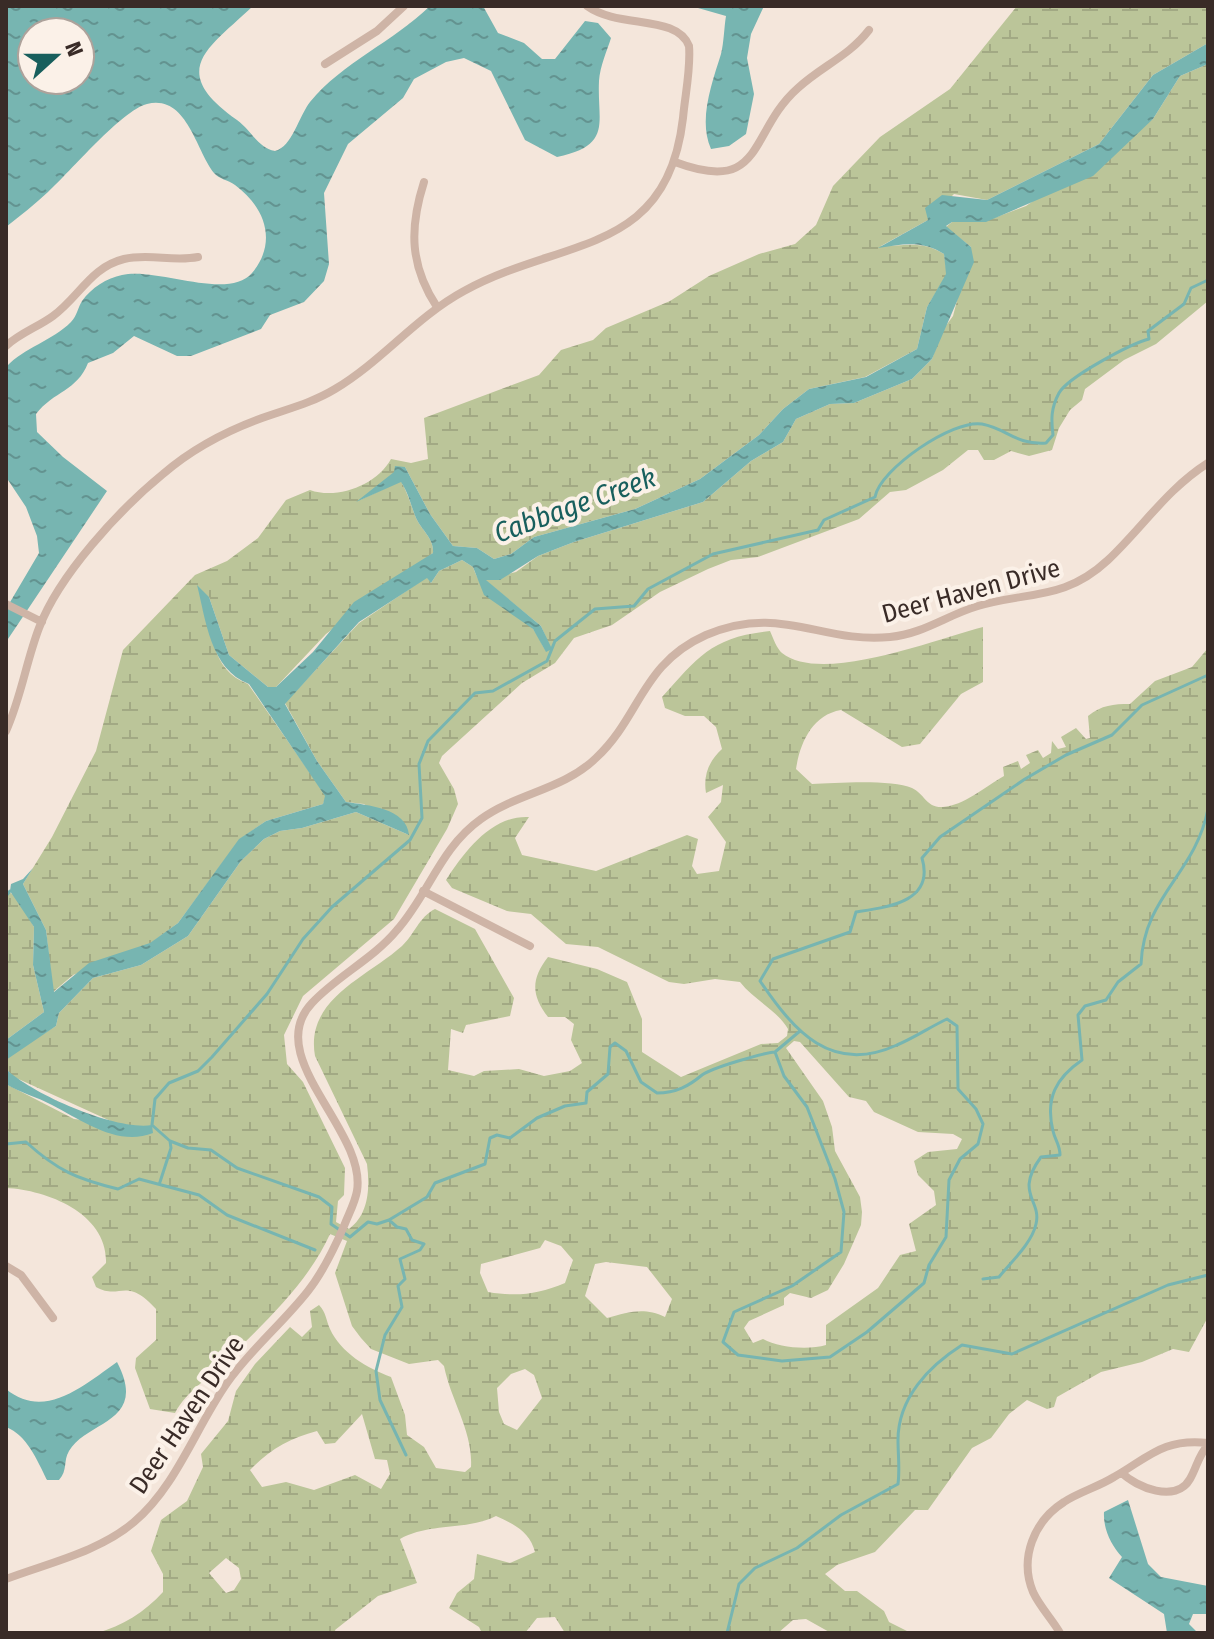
<svg xmlns="http://www.w3.org/2000/svg" width="1214" height="1639" font-family="'Fira Sans Condensed',sans-serif">
  <style>
    .wetland { fill: url(#wetland-marsh); fill-rule: evenodd }
    .water { fill: url(#water-ripples); fill-rule: evenodd }
    .lines { fill: none; stroke-linecap: round; stroke-linejoin: round }
    .stream { stroke: #77b5b1; stroke-width: 3 }
    .minor { stroke: #ceb4a6; stroke-width: 8 }
    .labels { text-anchor: middle; dominant-baseline: central; stroke-width: 8; stroke-linejoin: round; paint-order: stroke }
    .street-label { font-size: 26px; fill: #392b27; stroke: #fbf1e8 }
    .water-label { font-size: 28px; font-style: italic; fill: #185f5d; stroke: #fbf1e8 }
  </style>
  <defs>
    <pattern id="wetland-marsh" width="20" height="14" patternUnits="userSpaceOnUse" patternTransform="scale(2)"><rect width="20" height="14" fill="#bbc599"/><path d="M1 5h8M5 5V1M11 12h8M15 12V8" fill="none" stroke="#a2a984"/></pattern>
    <pattern id="water-ripples" width="26" height="14" patternUnits="userSpaceOnUse" patternTransform="scale(2)"><rect width="26" height="14" fill="#77b5b1"/><path d="M2 4q2-2 4 0t4 0M15 11q2-2 4 0t4 0" fill="none" stroke="#639390"/></pattern>
  </defs>
  <rect width="100%" height="100%" fill="#f4e6db"/>
  <path class="wetland" d="M1017 6H1208V43L1153 75 1099 144 987 200 954 194 928 220 881 246C905 246 922 240 944 254L947 274 927 307 917 349 865 377 809 389 783 409 759 435 700 479 635 509 534 537 511 554 494 559 477 548 453 546 430 514 405 467 360 500 401 481C408 494 411 505 416 518 422 531 434 538 433 553L326 634 276 687H268L229 655 209 597C210 631 211 670 248 684L326 796 323 804 266 821 240 839 178 923 151 943 73 975 53 992 46 930 23 884 52 837 96 751 123 650 195 575 227 561 258 538 286 500 310 490C337 500 377 485 391 459L411 463 428 459 424 418 539 375 561 350 593 340 606 328 670 301 709 276 759 254 795 244 816 225 833 186 880 137 950 89Z
    M1208 64V301L1156 344 1124 360 1085 389 1082 400 1070 410 1059 428 1052 450 1029 456 1011 451 994 460H984L978 450H968L943 470 906 490 890 492 859 519 758 557 731 560 708 569 660 592 612 625 574 638 555 663 522 683 442 756 439 763 454 789 458 804 447 829 394 919 303 996 284 1035 287 1064 303 1082 345 1168 344 1195 338 1201 336 1222 349 1229C369 1214 370 1188 367 1164L315 1056C305 999 366 978 402 946 414 935 419 917 435 909L475 929 514 998 510 1016 466 1025 463 1033 451 1029 448 1070 474 1076 484 1071 519 1069 544 1076 570 1071 582 1063 571 1040 574 1024 565 1017H548C531 995 531 979 548 957L597 969 627 982 642 1019V1052L681 1077 761 1044 778 1043 787 1036 788 1029C777 1010 754 1000 740 982L715 979 684 984 669 982 598 947 566 944 531 914 507 911 452 888 446 880C465 851 492 815 529 817L515 838 522 855 596 871 687 835 698 839 692 866 697 874 719 871 726 842 708 817 721 802 723 785 706 793C703 775 709 761 722 749L716 727 704 716H685L665 708 662 697C699 656 712 637 770 631 773 638 777 649 782 653 822 685 939 638 983 627V682L961 694 920 744 902 747 841 710C812 715 800 743 796 769L812 784C835 783 892 779 912 788 925 794 926 808 943 807 963 806 986 786 1004 776L1003 767 1018 761 1021 769 1030 763 1026 755 1038 750 1043 758 1051 753 1052 741 1058 749 1066 747 1061 737 1076 728 1086 739 1090 738 1088 716C1102 705 1113 704 1130 704L1155 681 1192 667 1208 648V1317L1189 1352 1173 1349 1142 1362 1101 1372 1057 1397 1054 1407 1047 1409 1027 1400 1009 1414 991 1438 972 1448 928 1510H915L875 1552 837 1565 825 1574 845 1591H857L884 1611 889 1622 911 1633H831L806 1619 793 1620 778 1633H565L555 1617 537 1618 525 1633H482L479 1627 449 1608 457 1593 474 1579 477 1554 510 1563 535 1552C530 1532 514 1524 496 1516 467 1531 430 1522 400 1539L417 1583 378 1596 335 1630 336 1633H97C122 1626 145 1612 163 1592V1574L151 1551 161 1520 187 1501 203 1467 201 1454 228 1421 236 1391 255 1364 290 1327 302 1337 312 1327 310 1311 319 1305C326 1312 326 1320 330 1329 341 1353 367 1368 391 1377L405 1415 407 1435 424 1447 436 1468 465 1472 471 1467C473 1431 451 1401 444 1366L438 1360 409 1364 371 1349 361 1338 352 1326 335 1273 347 1241 330 1234C308 1283 264 1323 227 1360 209 1379 187 1390 175 1413L150 1409 135 1368 136 1358 156 1340V1309C125 1275 121 1301 96 1287L92 1277 106 1263C108 1214 48 1190 6 1188V1084L74 1119 140 1127 115 1123 14 1077 6 1069 8 1056 56 1026 59 1013 93 978 141 965 188 936 241 861 264 839 280 831 302 828 356 812 409 835 364 804 346 802 317 761 285 703 359 623 427 577 431 583 439 571 462 560 473 567C484 601 512 605 533 629 538 635 542 645 546 651L551 649 541 626 485 580 516 572 538 556 574 542 703 502 751 461 783 442 796 419 830 404 854 403 912 379 932 359 942 331 953 316 971 247 946 227 952 222 986 221 1026 206 1153 119 1180 76ZM794 1041 800 1042 849 1097 866 1101 874 1112 918 1132 953 1134 962 1139 957 1149 928 1152 914 1161 918 1175 934 1191 936 1205 909 1224 916 1251 900 1255 878 1288 826 1325V1345C809 1350 779 1348 763 1339L753 1343 744 1328 749 1321 784 1305V1298L790 1293 811 1298 828 1290 844 1264 861 1225 862 1212 860 1197 835 1151 832 1127 823 1101 786 1048ZM545 1240 561 1246 573 1260 565 1283C538 1294 518 1297 488 1292L480 1273 481 1264 540 1248ZM606 1262 647 1267 672 1299 665 1317C644 1307 629 1312 607 1318L585 1296 595 1264ZM525 1369 534 1375 542 1398 517 1430 504 1424 499 1412 497 1388 511 1374ZM362 1414 375 1459 387 1460 390 1474 381 1489 355 1475 314 1490 286 1482 262 1487 250 1470C269 1450 290 1438 317 1431L325 1444 335 1443ZM226 1558 239 1568 241 1579 234 1590 226 1593 209 1573Z
    M6 891 17 896 34 927 33 965 44 1012 6 1040Z"/>
  <path class="water" d="M6 6H253C209 48 166 70 237 120 252 131 257 147 275 151 292 147 299 116 310 102 343 62 393 42 430 6H483L498 33 524 43 542 59H555L585 21 598 23 611 38C607 51 600 66 599 81 597 123 613 145 557 157L525 140 491 71 464 58 446 62 414 79 403 98 348 144 324 193 329 264 324 281 304 302 270 315 261 329 191 356H177L134 336 113 353 88 363C77 391 54 391 36 414L37 432 63 457 107 491 6 642V609L39 553 37 536 26 507 6 477V367C25 347 52 341 71 322 77 316 78 307 82 301 91 288 107 278 122 275 157 267 228 301 252 273 278 242 265 207 235 185 228 180 219 179 214 173 196 151 187 94 147 104 122 110 70 172 48 192 35 204 20 216 6 227ZM32 32H80V80H32Z
    M691 6H764L751 34 747 58 754 94 746 134 729 146 711 149C698 120 712 83 721 54 724 42 724 28 726 16Z
    M1208 43V64L1180 76 1153 119 1093 176 986 222H952L946 226 971 247 974 262 932 359 912 379 854 403 830 404 796 419 783 442 751 461 703 502 574 542 538 556 500 580H486L541 626 552 649 546 652 533 629 484 595 473 567 462 560 439 571 431 583 427 578 359 622 285 704 317 761 346 802C367 805 407 808 409 835L356 812 302 828 280 831 264 839 241 861 188 936 141 965 93 978 59 1013 56 1026 6 1060V1040L44 1012 33 965 34 927 10 891 11 884 23 879 33 868 23 884 46 930 54 992 89 963 150 943 178 923 239 839 266 821 323 804 325 796 249 684C210 669 206 620 197 585L209 597 229 655 268 687H276L313 652 354 602 433 553C434 538 422 531 416 518 411 506 409 494 401 482L356 502 394 472 395 466 405 467 430 514 453 546 477 548 494 559 511 554 534 537 635 509 700 479 759 435 783 409 809 389 866 377 917 349 927 307 946 274 944 254C922 240 903 244 878 248L928 220 925 208 942 195 987 200 1099 144 1153 75Z
    M6 1069C32 1094 116 1131 152 1125L153 1133C118 1147 83 1121 52 1105 37 1097 21 1093 6 1084Z
    M117 1362C149 1423 87 1420 69 1451 63 1461 68 1470 59 1480H47C37 1460 27 1435 6 1427V1389C45 1421 84 1385 117 1362Z
    M1128 1500 1148 1564 1161 1577 1208 1586V1614H1193L1189 1624 1198 1633H1167L1164 1614 1109 1578 1122 1557C1111 1545 1103 1529 1104 1512Z"/>
  <g class="lines">
    <path class="stream" d="M1208 280 1191 288 1184 304 1148 331 1149 339C1130 344 1068 377 1059 393 1051 408 1051 419 1053 435L1046 443C1015 445 1008 429 982 424 953 419 880 469 875 497L824 520 818 530 713 554 648 589 634 606 595 609 555 641 547 661 493 691 475 693 428 741 419 764 422 818 410 840 332 907 303 939 267 994 212 1057 198 1071 169 1083 155 1099 152 1125 170 1141 188 1148 211 1150 237 1168 319 1197 332 1207 331 1224 350 1237 368 1222 377 1224 389 1220 427 1197 435 1183 485 1164 490 1138 497 1135 510 1138 537 1118 565 1106 586 1103 587 1092 608 1074 610 1047 615 1043 626 1051 641 1082 657 1093C676 1093 689 1086 702 1075 711 1068 763 1053 775 1052L784 1076 807 1107 835 1179 844 1212 841 1252 792 1286 734 1312 723 1342 738 1355 782 1361 830 1357 867 1332 924 1283 929 1265 946 1237 949 1180 960 1159 978 1144 983 1124 976 1109 958 1089 957 1026 947 1019C930 1027 914 1038 897 1045 831 1075 794 1031 760 981L773 959 850 932 856 912C888 907 935 902 922 858L940 837 1025 779 1066 755 1112 735 1142 705 1208 675
      M6 896 10 891
      M775 1052 800 1031
      M6 1144 26 1142C58 1171 77 1179 118 1189L139 1179 199 1195 227 1215 315 1250
      M160 1182 171 1148 170 1141
      M389 1220 397 1227 406 1229 412 1240 424 1244 420 1250 400 1259 405 1279 398 1286 402 1307 385 1335 376 1371 380 1400 406 1455
      M983 1279 999 1277C1011 1262 1032 1243 1036 1224 1042 1200 1014 1194 1041 1157L1060 1155C1060 1145 1055 1140 1053 1131 1045 1098 1056 1078 1082 1060L1078 1015 1085 1006 1106 1000 1118 982 1141 964C1144 895 1195 875 1208 809
      M727 1633 739 1584 755 1568 797 1548 841 1515 898 1484C900 1469 898 1455 898 1440 898 1398 929 1366 962 1345L1012 1354 1168 1285 1208 1275"/>
    <path class="minor" d="M325 64 377 31 404 6
      M675 162C765 196 748 132 798 88 822 66 849 56 869 30
      M424 182C409 229 410 266 437 307
      M6 346C20 333 38 327 53 316 79 297 91 267 124 259 149 253 173 262 198 257
      M6 604 42 622
      M6 731C21 698 26 662 39 628 59 575 119 510 163 474 192 449 226 431 262 418 287 409 312 403 335 389 382 361 416 317 464 291 562 237 667 257 683 118 685 95 691 69 689 46 677 14 619 29 587 6
      M423 891 530 946
      M6 1266 21 1275 53 1318
      M1122 1473C1136 1487 1176 1504 1190 1479 1197 1467 1198 1456 1208 1445
      M6 1579C48 1563 99 1552 134 1522 176 1487 196 1427 227 1383 251 1349 282 1324 308 1291 323 1272 334 1249 344 1226 348 1215 355 1203 357 1191 367 1130 261 1057 312 1003 337 976 373 959 397 930 429 894 440 848 481 819 517 793 563 790 596 758 641 716 641 664 706 635 780 603 822 644 890 637 923 634 947 615 978 606 1028 591 1064 601 1108 560 1142 528 1167 489 1208 463
      M1060 1633C1052 1619 1040 1607 1033 1592 1019 1558 1034 1521 1064 1502 1079 1492 1098 1487 1114 1477 1149 1457 1163 1438 1208 1443"/>
  </g>
  <g class="labels">
    <g class="street-label">
      <text transform="translate(971 591) rotate(-15)">Deer Haven Drive</text>
      <text transform="translate(187 1415) rotate(-56)">Deer Haven Drive</text>
    </g>
    <g class="water-label">
      <text transform="translate(575 505) rotate(-20)">Cabbage Creek</text>
    </g>
  </g>
  <rect width="1214" height="1639" fill="none" stroke="#392b27" stroke-width="16"/>
  <g transform="translate(56 56) rotate(69)"><circle r="38" fill="#fbf1e8" stroke="#ada29b" stroke-width="2"/>
  <path d="M0-6L14 30L0 20L-14 30Z" fill="#185f5d"/>
  <text y="-12" font-size="22" font-weight="bold" text-anchor="middle" fill="#392b27">N</text>
  </g>
</svg>
